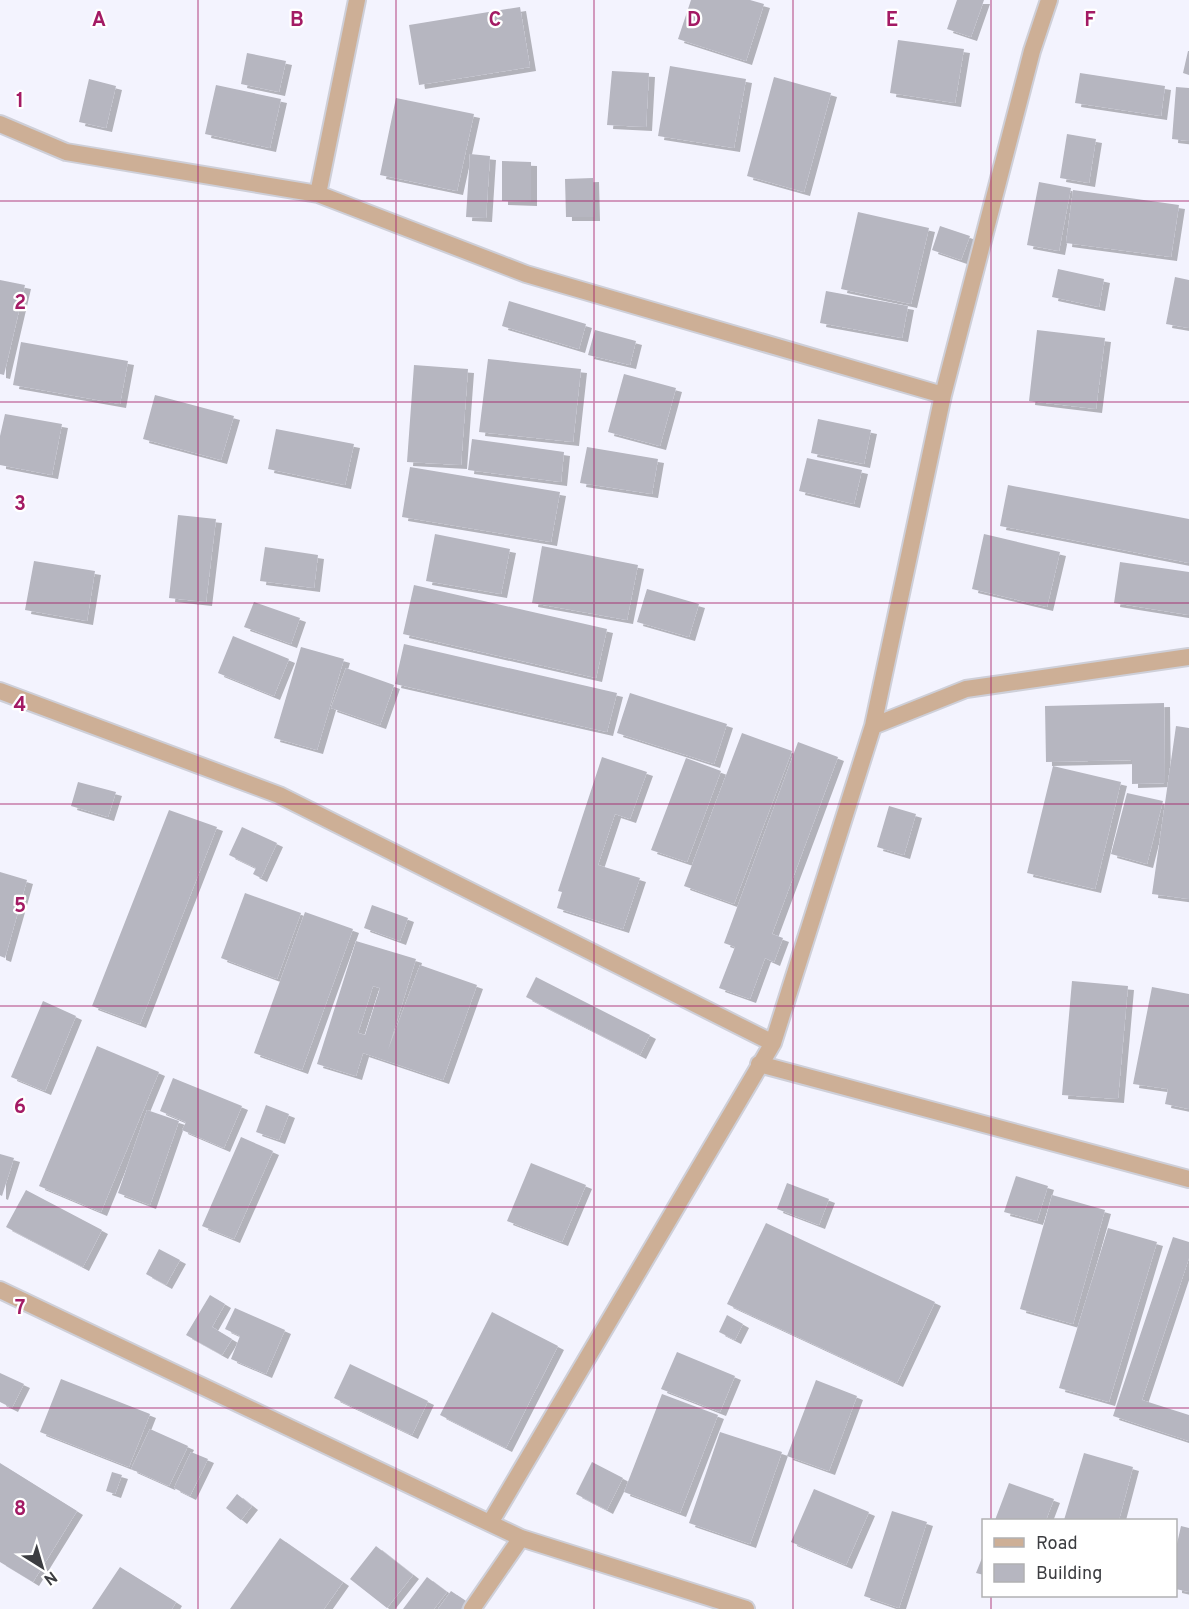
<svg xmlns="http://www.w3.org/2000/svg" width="1189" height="1609" font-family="Overpass,sans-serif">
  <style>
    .building { fill: #b6b6c0; fill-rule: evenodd; filter: url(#shadow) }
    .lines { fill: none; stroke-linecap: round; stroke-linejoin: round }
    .minor-casing { stroke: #cecfd8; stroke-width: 20 }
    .minor { stroke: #cdaf96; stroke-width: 16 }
    .grid { fill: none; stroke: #a31a64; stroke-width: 1.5; stroke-opacity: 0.55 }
    .grid-label { font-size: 20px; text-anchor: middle; font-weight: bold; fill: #a31a64; stroke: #fff; stroke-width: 4.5; stroke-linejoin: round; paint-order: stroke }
  </style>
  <defs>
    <filter id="shadow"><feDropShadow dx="6" dy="4" stdDeviation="0" flood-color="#0004"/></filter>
  </defs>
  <rect width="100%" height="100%" fill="#f3f3fe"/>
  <path class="building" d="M691 0H750L764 4 746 61 678 39Z
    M957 0H984L971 37 947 29Z
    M520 7 530 67 419 85 409 25Z
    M898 40 964 49 955 103 890 93Z
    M1188 51H1189V75L1183 73Z
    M247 53 286 61 279 92 241 84Z
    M670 66 746 79 734 148 658 136Z
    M612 71 649 73 646 127 607 125Z
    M1080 73 1165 86 1161 116 1075 103Z
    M774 77 831 93 804 192 747 176Z
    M89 79 116 86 106 128 79 122Z
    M216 85 281 99 270 148 205 134Z
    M1176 87 1189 88V141L1172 139Z
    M396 98 474 114 457 191 380 175Z
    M1067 134 1096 139 1089 183 1060 178Z
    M470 154 490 156 486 218 466 217Z
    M502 161 531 162V202L502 201Z
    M593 178 594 217H566L565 179Z
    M1039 182 1071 188 1059 251 1027 245Z
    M1073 190 1179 205 1171 257 1066 243Z
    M858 212 929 228 911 304 841 289Z
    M940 226 970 236 961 260 932 250Z
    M1058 269 1104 279 1099 307 1052 297Z
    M1175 277 1189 280V328L1166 324Z
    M0 280 25 285 4 375 0 374Z
    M826 291 908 306 902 338 820 323Z
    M509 301 586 324 579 349 502 326Z
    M595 330 636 341 630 365 588 355Z
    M1037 330 1105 338 1096 409 1029 401Z
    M21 342 128 361 120 404 13 385Z
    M488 359 581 369 573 442 479 432Z
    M414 365 468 369 461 465 407 462Z
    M624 374 676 388 660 446 608 432Z
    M155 395 234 416 221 460 143 439Z
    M5 414 62 424 52 475 0 465V436Z
    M818 419 871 430 864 464 811 453Z
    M276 429 354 444 345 485 268 469Z
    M472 439 564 452 561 482 468 470Z
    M587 447 658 459 652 494 580 483Z
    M807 458 862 470 854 504 799 491Z
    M410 467 560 492 551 542 402 517Z
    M1008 485 1189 519V563L1000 526Z
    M178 515 216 519 206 602 169 598Z
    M435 534 510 549 501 594 426 581Z
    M984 534 1060 552 1047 607 972 589Z
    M542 546 638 565 627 620 532 603Z
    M265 547 318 555 314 588 260 581Z
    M34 561 95 571 87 621 25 610Z
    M1120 562 1189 572V615L1114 603Z
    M414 585 607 629 596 678 403 634Z
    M647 589 699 604 689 637 637 622Z
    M254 602 300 618 291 644 244 627Z
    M233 636 289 659 274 696 218 673Z
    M404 644 617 693 607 732 395 684Z
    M301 647 344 659 317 750 274 738Z
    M346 668 394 685 380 725 331 708Z
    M630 693 727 724 714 764 617 733Z
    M1164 703 1165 783 1132 784V760L1046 762 1045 706Z
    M1176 726 1189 728V899L1152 894Z
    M742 733 792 751 734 904 684 886Z
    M798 742 838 757 772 934 783 938 774 962 765 958 750 999 719 988 735 947 724 943Z
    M602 757 647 772 630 819 615 814 598 865 640 878 623 929 557 908 562 892 558 891Z
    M686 758 721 771 687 862 651 850Z
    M1053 766 1121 782 1095 889 1027 873Z
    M78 782 116 792 108 817 71 806Z
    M1127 793 1163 801 1147 864 1111 854Z
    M889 806 916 814 904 855 877 847Z
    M169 810 217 827 140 1024 92 1006Z
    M242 827 277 843 261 878 253 874 256 868 229 855Z
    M0 872 27 880 5 958 0 956Z
    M245 893 301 913 277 979 221 958Z
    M372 905 408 918 400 941 364 928Z
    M305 912 353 929 302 1070 254 1053Z
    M356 941 416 959 388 1050 420 965 477 985 443 1080 363 1053 356 1076 317 1064ZM373 986 380 988 365 1035 358 1033Z
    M536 977 650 1035 640 1055 526 997Z
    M1072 981 1128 986 1118 1099 1062 1095Z
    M1152 987 1189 994V1109L1165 1104 1168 1089 1133 1084Z
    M43 1001 76 1016 45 1091 11 1077Z
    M97 1046 159 1072 101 1212 39 1186Z
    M173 1078 242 1106 224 1148 182 1130 186 1122 160 1111Z
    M266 1105 289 1114 279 1140 256 1132Z
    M147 1110 179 1121 150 1205 118 1193Z
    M241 1137 273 1151 234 1239 202 1226Z
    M0 1154 14 1158 2 1196 0 1195Z
    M531 1163 586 1185 562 1242 507 1221Z
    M1016 1176 1048 1186 1037 1221 1004 1212Z
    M787 1183 829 1199 819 1225 777 1209Z
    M26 1190 102 1230 83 1267 6 1227Z
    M1052 1195 1105 1210 1073 1324 1020 1309Z
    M766 1223 935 1302 897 1383 727 1304Z
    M1108 1228 1157 1242 1109 1402 1059 1388Z
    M1173 1237 1189 1242V1258L1142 1400 1189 1415V1441L1113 1416Z
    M159 1249 180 1260 166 1285 146 1274Z
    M210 1295 225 1304 212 1327 232 1339 222 1355 186 1335Z
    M235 1308 285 1330 266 1374 231 1359 240 1336 225 1329Z
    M492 1312 558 1346 506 1448 440 1415Z
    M727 1315 743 1324 735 1340 719 1332Z
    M677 1352 735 1376 720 1412 661 1389Z
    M350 1364 428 1401 412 1435 334 1398Z
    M0 1373 24 1384 12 1408 0 1402Z
    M61 1379 150 1414 129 1467 40 1432Z
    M816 1380 857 1396 829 1471 787 1456Z
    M662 1394 718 1415 680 1513 624 1492Z
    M150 1429 188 1446 169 1486 131 1469Z
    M720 1432 782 1452 750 1544 689 1523Z
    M191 1452 208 1459 190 1496 174 1488Z
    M1084 1453 1133 1467 1119 1520H1064Z
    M592 1462 623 1478 607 1510 576 1494Z
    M0 1463 77 1511 33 1582 0 1562Z
    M112 1472 122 1475 115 1494 106 1491Z
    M1009 1483 1054 1499 1046 1520H995Z
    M814 1489 869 1512 846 1565 791 1542Z
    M237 1494 252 1506 241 1520 226 1508Z
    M892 1511 927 1522 899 1608 864 1596Z
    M1181 1526 1189 1528V1592L1176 1589V1548Z
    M280 1538 343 1582 324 1609H230Z
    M376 1546 413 1575 387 1608 350 1579Z
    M984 1553V1575L976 1573Z
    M120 1567 176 1602 172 1609H92Z
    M427 1577 447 1592 434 1609H403Z
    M451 1591 466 1601 461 1609H438Z"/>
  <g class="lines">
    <g class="minor-casing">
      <path id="minor" d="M0 124 66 152 318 194 526 274 943 395
        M318 194 357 0
        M0 691 279 795 773 1043
        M873 726 966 689 1189 657
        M759 1064 1189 1179
        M0 1290 521 1538 746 1609
        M490 1523 773 1043 873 726 943 395 1032 51 1049 0
        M472 1609 521 1538"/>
    </g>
    <use href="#minor" class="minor"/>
  </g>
  <path class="grid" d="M198 0V1609M396 0V1609M594 0V1609M793 0V1609M991 0V1520M0 201H1189M0 402H1189M0 603H1189M0 804H1189M0 1006H1189M0 1207H1189M0 1408H1189M991 1596V1609"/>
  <g class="grid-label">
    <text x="99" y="26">A</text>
    <text x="297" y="26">B</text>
    <text x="495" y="26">C</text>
    <text x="694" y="26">D</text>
    <text x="892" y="26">E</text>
    <text x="1090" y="26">F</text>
    <text x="20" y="107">1</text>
    <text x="20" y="309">2</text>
    <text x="20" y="510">3</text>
    <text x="20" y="711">4</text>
    <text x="20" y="912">5</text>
    <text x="20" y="1113">6</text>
    <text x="20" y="1314">7</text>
    <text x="20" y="1515">8</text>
  </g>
  <rect x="982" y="1519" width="195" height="78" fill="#ffffff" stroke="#b1b1b3" stroke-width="1.5"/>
  <rect x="994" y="1538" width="30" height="9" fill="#cdaf96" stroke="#b1b1b3" stroke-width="1.5"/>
  <text x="1036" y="1549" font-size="18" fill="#3c3d41">Road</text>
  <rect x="994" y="1564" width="30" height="18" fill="#b6b6c0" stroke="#b1b1b3" stroke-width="1.5"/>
  <text x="1036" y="1579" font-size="18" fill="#3c3d41">Building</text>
  <g transform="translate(42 1567) rotate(143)" stroke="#ffffff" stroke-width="4.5" paint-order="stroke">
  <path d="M0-4.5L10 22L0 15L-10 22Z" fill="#3c3d41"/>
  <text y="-9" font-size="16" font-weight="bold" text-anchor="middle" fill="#3c3d41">N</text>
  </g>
</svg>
